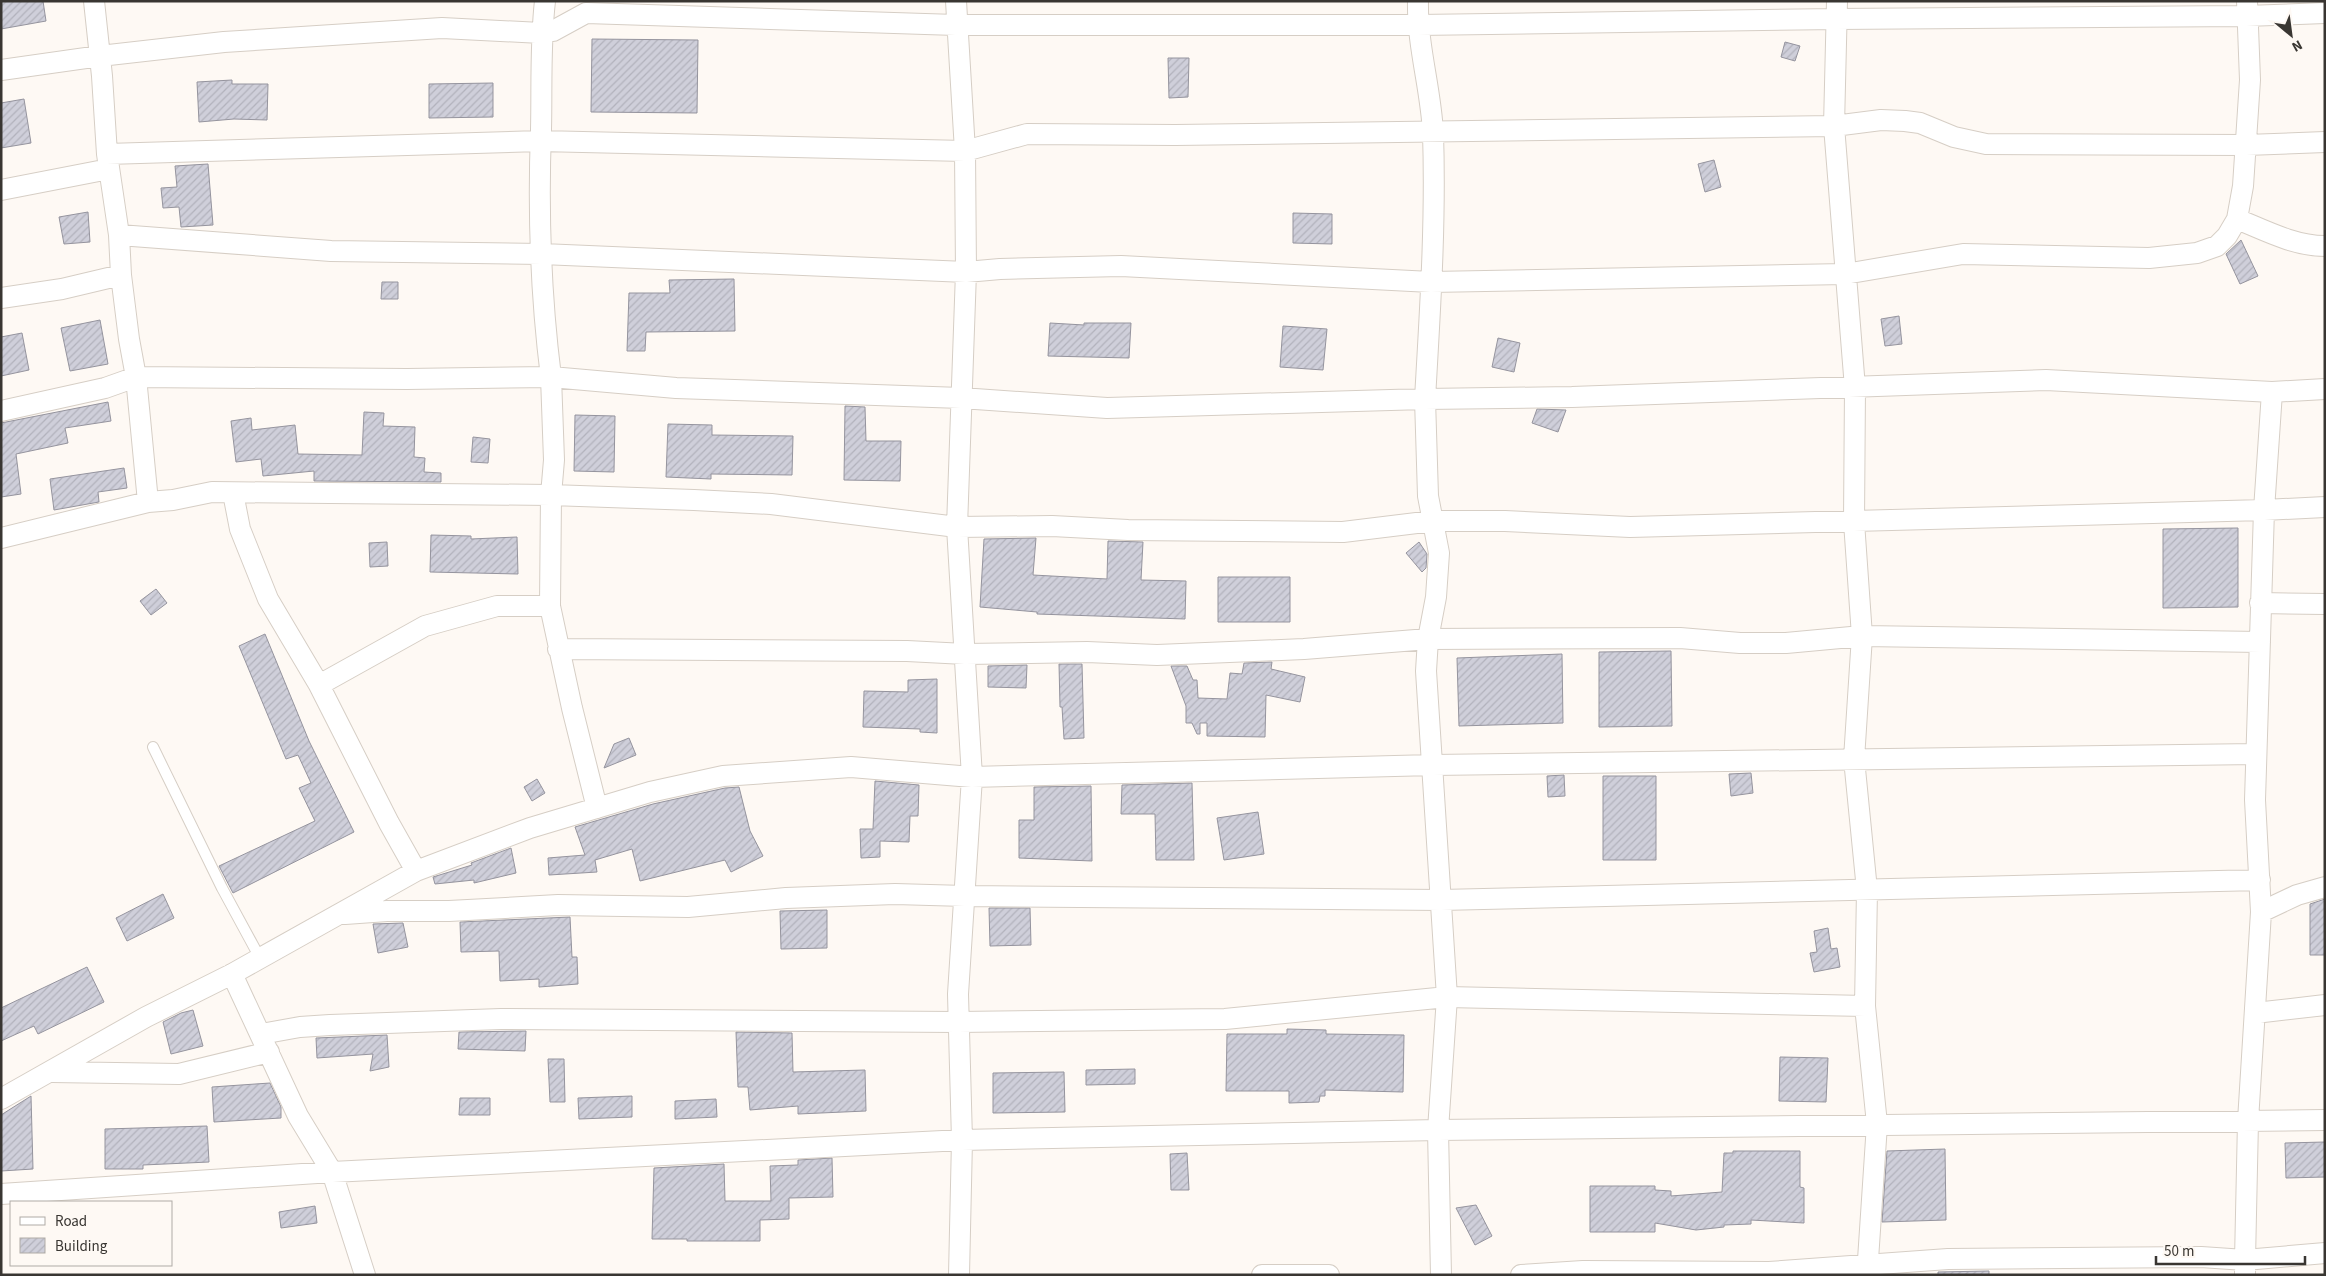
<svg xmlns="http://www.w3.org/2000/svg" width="2326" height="1276" font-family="'Source Sans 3',sans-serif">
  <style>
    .building { fill: url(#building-hatch); stroke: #95949e }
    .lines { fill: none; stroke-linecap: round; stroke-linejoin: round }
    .service-casing { stroke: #d6cec5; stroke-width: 12 }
    .minor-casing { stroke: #d6cec5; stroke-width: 22 }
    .service { stroke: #fff; stroke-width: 10 }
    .minor { stroke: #fff; stroke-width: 20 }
  </style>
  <defs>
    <pattern id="building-hatch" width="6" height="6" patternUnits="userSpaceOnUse" patternTransform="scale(1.25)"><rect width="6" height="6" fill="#cfcfda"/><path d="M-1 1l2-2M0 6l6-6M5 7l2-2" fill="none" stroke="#b2b2bc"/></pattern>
  </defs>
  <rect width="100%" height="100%" fill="#fef9f4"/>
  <path class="building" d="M1 1H43L46 21 1 29Z
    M592 39 698 40 697 113 591 112Z
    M1785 42 1800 46 1795 61 1781 57Z
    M1168 58H1189L1188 97 1169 98Z
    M232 80V84H268L267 120 234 119 199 122 197 82Z
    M493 83V117L429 118V84Z
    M24 99 31 143 1 148V103Z
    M1714 160 1721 187 1705 192 1698 164Z
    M208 164 213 225 181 227 179 207 163 208 161 188 177 187 175 166Z
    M88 212 90 242 64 244 59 217Z
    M1293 213 1332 214V244L1293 243Z
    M2241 240 2258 276 2240 284 2226 254Z
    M734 279 735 331 646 332 645 351H627L629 293H670L669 280Z
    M382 282H398V299H381Z
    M1899 316 1902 344 1885 346 1881 319Z
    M100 320 108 364 70 371 61 328Z
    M1050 323 1084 325V323H1131L1129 358 1048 356Z
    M1283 326 1327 329 1323 370 1280 367Z
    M22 333 29 370 1 376V337Z
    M1498 338 1520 343 1514 372 1492 367Z
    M108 402 111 421 65 428 68 443 16 454 21 494 1 497V423Z
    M845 406 865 407 866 441H901L900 481 844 480Z
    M1537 409 1566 410 1558 432 1532 423Z
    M364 412 384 413 383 426 415 427 414 457 425 458 424 472 441 473V482L314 481V471L263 476 261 459 236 462 231 421 251 418 252 430 295 425 298 454 362 455Z
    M575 415 615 416 614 472 574 471Z
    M668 424 712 425V435L793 436 792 475 711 474V479L666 477Z
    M473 437 490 439 488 463 471 462Z
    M124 468 127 488 98 492 99 502 54 510 50 479Z
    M2238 528V607L2163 608V529Z
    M431 535 471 536V539L517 537 518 574 430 572Z
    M1036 538 1033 575 1107 579 1108 541 1143 542 1141 580 1186 581 1185 619 1037 614V612L980 607 984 539Z
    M387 542 388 566 370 567 369 543Z
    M1419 542 1427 554 1426 568 1422 572 1406 553Z
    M1218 577H1290V622H1218Z
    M156 589 167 603 151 615 140 601Z
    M265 634 309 741 354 832 233 893 219 866 315 821 299 788 311 783 298 755 286 759 239 646Z
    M1671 651 1672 726 1599 727V652Z
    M1562 654 1563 723 1459 726 1457 658Z
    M1272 662 1271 669 1305 677 1300 702 1266 695 1265 737 1207 736V723H1200V734H1197L1192 723H1186V706L1171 666H1187L1193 680H1197L1198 698 1227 699 1230 673 1242 674 1244 663Z
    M1059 664H1082L1084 738 1064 739 1062 707H1060Z
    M1027 665 1026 688 988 687V666Z
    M937 679V733L920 732V729L863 727 864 691 908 692V680Z
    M629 738 636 755 604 768 614 744Z
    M1751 773 1753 793 1731 796 1729 774Z
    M1564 775 1565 796 1548 797 1547 776Z
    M1603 776H1656V860H1603Z
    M537 779 545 793 532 801 524 787Z
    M875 781 919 785 918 816H910L909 842 880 841V857L861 858 860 829H873Z
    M1192 783 1194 860H1156L1155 814H1121L1122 785Z
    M1091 786 1092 861 1019 858V820H1034V787Z
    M739 787 750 831 763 856 731 872 725 860 640 881 632 849 595 860 597 872 549 875 548 858 585 855 575 827 653 804 725 788Z
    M1258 812 1264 854 1224 860 1217 818Z
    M511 848 516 873 474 883V880L435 884 433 877 472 865 471 863Z
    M163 894 174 918 127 941 116 918Z
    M2325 899V955H2310V904Z
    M989 908H1030L1031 945 990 946Z
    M827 910V948L781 949 780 911Z
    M570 917 572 957H577L578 984 539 987V979L500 981 499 951 461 952 460 922Z
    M403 923 408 947 378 953 373 924Z
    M1828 928 1831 949 1837 948 1840 967 1814 972 1810 953 1817 952 1814 931Z
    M87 967 104 1002 38 1034 34 1026 1 1041V1008Z
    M193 1010 203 1046 171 1054 163 1022 181 1013Z
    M1287 1029 1326 1030V1034L1404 1035 1403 1092 1325 1090V1096H1320L1319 1102 1289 1103V1091H1226L1227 1034H1287Z
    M526 1031 525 1051 458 1049 459 1032Z
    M736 1032 792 1033 793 1072 865 1070 866 1111 798 1114V1106L750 1110 748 1087H738Z
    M387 1035 389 1067 370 1071 373 1054 317 1058 316 1038Z
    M1780 1057 1828 1058 1826 1102 1779 1101Z
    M548 1059H564L565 1102H550Z
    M1135 1069V1084L1086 1085V1070Z
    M1064 1072 1065 1112 993 1113V1073Z
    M270 1083 281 1107V1118L214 1122 212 1087Z
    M31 1096 33 1169 1 1171V1115Z
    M632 1096V1117L579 1119 578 1098Z
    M460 1098H490V1115H459Z
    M716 1099 717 1117 675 1119V1101Z
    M207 1126 209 1162 143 1165V1169H105V1129Z
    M2325 1142V1177L2286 1178 2285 1143Z
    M1945 1149 1946 1220 1882 1222 1887 1151Z
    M1733 1151H1800V1187L1804 1188V1223L1751 1220V1224L1724 1225V1227L1696 1230 1655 1223V1232H1590V1186H1655V1190L1671 1191V1196L1722 1192 1724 1153H1733Z
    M1187 1153 1189 1190H1171L1170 1154Z
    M832 1158 833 1197 789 1198V1219L760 1220V1241H687V1239H652L654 1168 724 1164 725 1201H771L770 1166 798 1165V1160Z
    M1476 1205 1492 1236 1475 1245 1456 1208Z
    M315 1206 317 1223 281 1228 279 1212Z
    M1989 1271V1275H1938V1272Z"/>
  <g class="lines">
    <g class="service-casing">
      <path id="service" d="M153 747 222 888 260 958"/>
    </g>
    <g class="minor-casing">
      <path id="minor" d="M94 1 102 76 107 154 119 235 121 275
        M545 1C540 44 542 87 541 130 538 210 541 298 551 377L676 388 961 398 1107 408 1425 399 1428 496 1439 553 1436 597 1428 639 1426 671 1447 997 1438 1130 1441 1275
        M956 1 965 151 966 272 957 527 972 777 958 994 962 1140 959 1275
        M1418 1C1417 46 1431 89 1433 133 1436 222 1430 311 1425 399L1572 397 2046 380 2272 392 2325 389
        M1837 1 1834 126 1855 388 1854 522 1862 636 1854 759 1867 890 1865 1006 1877 1124 1867 1275
        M1 70 100 56 224 42 442 28 541 33 553 31 586 13 956 25H1418L1837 19 2246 16 2325 13
        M107 154 540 141 965 151 1027 134 1175 135 1834 126 1881 120 1905 121 1920 123 1954 137 1986 144 2246 145 2325 142
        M1 190 109 169
        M2237 219C2264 230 2294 246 2325 246
        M119 235 331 251 542 254 966 272 1000 269 1121 266 1431 282 1845 274 1963 254 2149 258 2197 253 2217 246 2227 236 2237 219 2243 186 2250 80 2247 1
        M1 298 62 289 121 275 129 339 136 377 407 379 551 377 554 460 551 495 550 606 572 708 597 808
        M1 411 105 388 136 377 148 502
        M233 493 240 529 268 599 319 685 389 823 416 871
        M1 538 148 502 173 500 212 492 551 495 694 500 771 504 957 527 1052 526 1128 530 1343 532 1433 521H1505L1630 527 2264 510 2272 392
        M2260 603 2325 604
        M558 649 907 651 965 654 1087 652 1157 655 1304 649 1428 639 1680 638 1740 643H1786L1862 636 2260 642
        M319 685 425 626 497 606H550
        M2261 912 2297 895 2325 887
        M345 914 387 911H449L558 905 688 907 786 898 895 894 965 896 1441 900 2260 880
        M232 974 298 1116 332 1172 365 1275
        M2255 1013 2325 1005
        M261 1034 300 1027 330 1025 501 1019 958 1022 1225 1019 1447 997 1865 1006
        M52 1072 179 1074 269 1052
        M1 1099 146 1017 232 974 416 871 530 828 650 792 723 776 851 767 972 777 1433 765 2256 754
        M1 1194 332 1172 962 1140 1438 1130 2325 1120
        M1262 1275H1329
        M1521 1275 1583 1271 1769 1272 1948 1259 2201 1257 2245 1260 2248 1121 2261 912 2255 800 2264 510 2325 507
        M2245 1275V1260L2325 1253"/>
    </g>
    <use href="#service" class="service"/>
    <use href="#minor" class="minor"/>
  </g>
  <rect width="2326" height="1276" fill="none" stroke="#393632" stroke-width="5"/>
  <rect x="10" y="1201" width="162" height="65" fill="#fef9f4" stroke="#afaba6"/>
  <rect x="20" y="1217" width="25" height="8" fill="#ffffff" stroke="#afaba6"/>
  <text x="55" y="1226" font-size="15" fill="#393632">Road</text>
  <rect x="20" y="1238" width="25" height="15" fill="url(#building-hatch)" stroke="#afaba6"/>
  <text x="55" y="1251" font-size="15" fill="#393632">Building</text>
  <g transform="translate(2291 35) rotate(151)" stroke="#fef9f4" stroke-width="4" paint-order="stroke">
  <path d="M0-4L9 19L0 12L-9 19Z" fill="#393632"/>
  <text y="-8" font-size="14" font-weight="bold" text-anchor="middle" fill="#393632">N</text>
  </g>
  <path d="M2156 1256v8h149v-8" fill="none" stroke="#393632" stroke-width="2.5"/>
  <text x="2164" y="1256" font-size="15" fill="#393632" stroke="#fef9f4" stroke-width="4" paint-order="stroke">50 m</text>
</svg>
